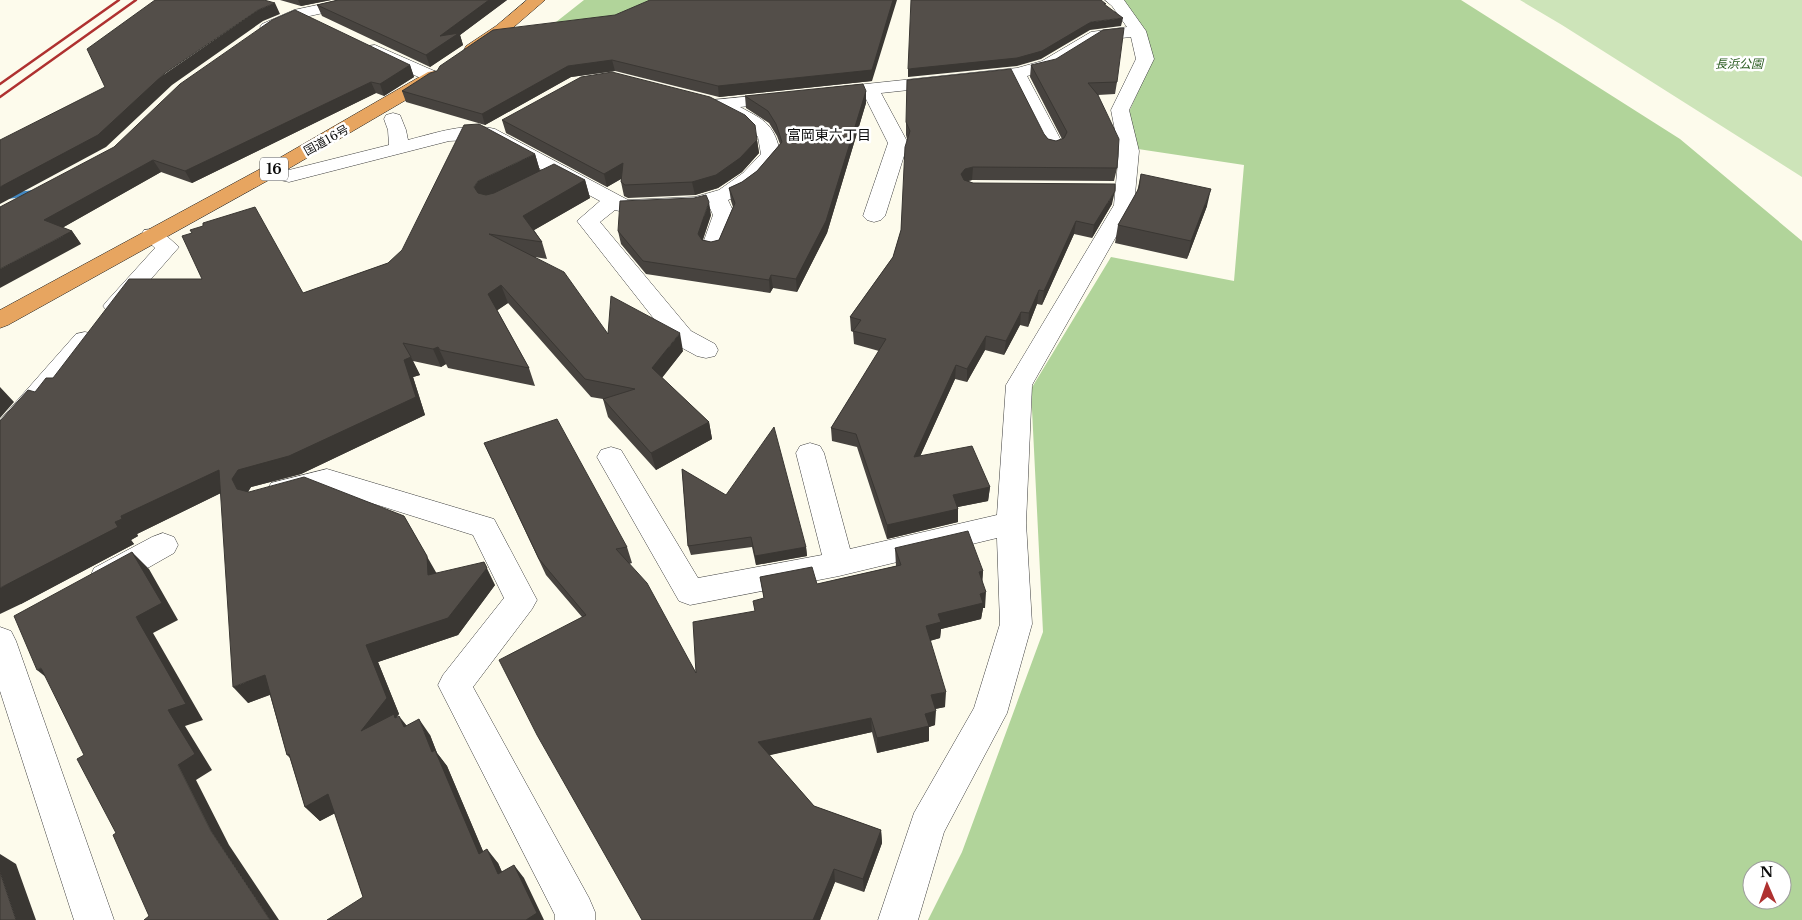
<svg xmlns="http://www.w3.org/2000/svg" width="1802" height="920" font-family="'Libre Baskerville','Noto Sans JP',serif">
  <style>
    .green { fill: #cde4b9 }
    .forest { fill: #b1d49a; fill-rule: evenodd }
    .lines { fill: none; stroke-linecap: round; stroke-linejoin: round }
    .stream { fill: #4388c1; fill-rule: evenodd }
    .minor-casing { stroke: #3f3f3f; stroke-width: 1 }
    .highway-casing { stroke: #1d1d1d; stroke-width: 1 }
    .minor { fill: #fff; fill-rule: evenodd }
    .highway { fill: #e7a560; fill-rule: evenodd }
    .rail { stroke: #af3130; stroke-width: 2.5 }
    .wall { fill: #47433f }
    .shaded-wall { fill: #3a3733 }
    .building { fill: #534e49; stroke: #3a3733 }
    .labels { text-anchor: middle; dominant-baseline: central; stroke-width: 5; stroke-linejoin: round; paint-order: stroke }
    .far-park-label { font-size: 12px; font-style: italic; fill: #2b5d22; stroke: #fff }
    .far-street-label { font-size: 12px; fill: #0c0c0c; stroke: #fff }
    .far-neighbourhood-label { font-size: 14px; fill: #0c0c0c; stroke: #fff }
    .shield { fill: #fff; stroke: #555; stroke-width: 1 }
    .shield-label { font-size: 14px; font-weight: bold; fill: #0c0c0c }
  </style>
  <rect width="100%" height="100%" fill="#fdfbec"/>
  <path class="green" d="M1520 0H1802V177L1562 25Z"/>
  <path class="forest" d="M584 0H664L568 34 551 26Z
    M1120 0H1461L1680 139 1802 241V920H928L962 852 1043 632 1031 389 1111 257 1234 281 1244 165 1138 149 1129 112 1152 60ZM1752 870H1782V900H1752Z"/>
  <g class="lines">
    <path class="stream" d="M42 189 47 192 46 194 0 200V194Z"/>
    <g class="minor-casing">
      <path id="minor" d="M341 0H372L369 3 305 17 268 32 262 30 260 27 262 24 294 10Z
        M1105 0H1124L1146 31 1154 59 1129 110 1139 151 1134 205 1032 385 1026 523 1032 624 1007 713 944 832 918 920H878L914 813 974 708 1000 624 997 538 839 576 690 605 679 601 597 457 601 450 611 447 621 450 698 578 822 555 796 453 800 446 810 443 820 446 824 453 850 549 997 515 1006 385 1114 205 1119 151 1111 110 1136 59 1131 37 1101 40 1054 69 1027 76 1064 146 1061 150 1054 152 1047 150 1044 146 1011 79 881 93 908 143 885 216 881 220 874 222 867 220 863 216 888 143 864 95 828 98 822 97 819 93 822 89 828 88 1017 68 1042 61 1091 32 1127 27 1112 6Z
        M375 45 439 73 442 77 439 81 433 82 427 81 369 54 367 50 369 46Z
        M783 93 789 94 792 98 789 102 740 107C767 121 774 125 781 155 769 172 748 194 728 200L735 215 721 251 713 253 705 251 702 246 713 215 709 206 696 209 624 212 615 210 600 222 691 331 715 344 718 350 715 356 706 358 697 356 673 343 577 221 600 201 485 139 449 141 289 182 262 176 259 172 262 168 269 166 289 170 389 145 388 130 384 119 386 115 393 113 400 115 406 130 408 140C435 133 467 122 495 129L628 200 695 197 719 190 743 173 761 154 758 137 748 126 713 108 710 104 713 100Z
        M152 229 160 230 179 247 123 311 115 313 107 311 103 306 107 301 155 248 141 235 144 230Z
        M85 332 94 334 97 340 94 346 10 444 0 447V420L76 334Z
        M327 469 494 519 537 600 532 609 473 687 589 898 595 912V920H555V915L438 685 443 675 504 598 473 535 327 489 281 502 271 499 267 491 271 483Z
        M163 533 174 537 178 545 174 553 116 586 105 589 94 586 90 577 94 568 152 537Z
        M0 627 11 631 16 641 114 920H74L0 691Z"/>
    </g>
    <g class="highway-casing">
      <path id="highway" d="M527 0H545L508 32 478 54H466L464 50 466 46 496 26Z
        M434 71 440 72 443 76 440 80 276 176 8 325 0 328V310L262 168 428 72Z"/>
    </g>
    <use href="#minor" class="minor"/>
    <use href="#highway" class="highway"/>
    <path class="rail" d="M0 84 119 0
      M0 97 136 0"/>
  </g>
  <path class="wall" d="M280 0H331L301 6Z
    M338 0H507L460 35 463 45 430 67 322 16 317 5Z
    M493 30 872 81 719 97 615 71 571 77 485 125 406 102 402 91 437 71Z
    M410 65 414 77 384 96 376 93 192 183 161 172 62 228 72 231 81 244 0 207Z
    M1031 65 1117 82 1115 94 1098 95 1117 168 1114 181 972 180 968 181 973 183 1112 204 1092 238 1074 234 1042 305 1037 304 1028 327 1020 325 1004 355 985 350 967 382 955 379 920 456 990 487 988 501 958 507V522L887 539 857 447 832 441 831 428 879 351 854 344 853 332 851 331 850 317 893 257 901 230 907 139 906 135V122L1044 134 1048 139 1056 141 1062 139 1030 77Z
    M866 91V103L827 233 797 292 773 288 770 293 646 274 621 244 618 231 711 215 703 240 711 242 719 240 733 207 731 201 729 188 742 182 757 171 780 144 777 136 769 123 746 108 745 96Z
    M502 120 757 140 759 153 742 172 718 188 695 195 628 198 624 196 621 182V179L607 187 506 133Z
    M535 154 540 171 585 180 590 198 534 230 542 242 547 259 535 257 608 334 683 351 662 378 709 422 712 439 656 470 608 417 603 399 591 397 508 303 497 310 529 368 535 386 448 368 446 364 441 367 413 361 420 375 413 377 425 415 301 474 251 487 248 492 437 573 495 585 458 635 378 662 399 714 396 717 407 726 430 735 437 753 447 766 483 851 498 863 502 872 524 878 363 897 335 813 320 821 305 807 290 758 287 755 270 695 248 703 221 493 137 534 138 536 131 540 134 544 21 604 35 392 53 378 303 293 388 263Z
    M1141 174 1207 206 1187 259 1115 243 1118 225 1137 192Z
    M484 443 627 547 632 563 629 564 696 673 755 611 764 599 760 577 817 584 896 566 895 548 983 571 982 581 985 608H983L981 619 941 629 940 638 930 641 945 707 935 709V725L929 727V741L877 753 872 732 769 755 814 806 881 830 882 843 864 892 835 882 820 920H642L582 617 546 575Z
    M682 469 806 547 807 556 756 565 752 547 691 555 688 546Z"/>
  <path class="shaded-wall" d="M298 0H331L301 6Z
    M489 0H507L460 35 463 45 430 67 426 55 440 36Z
    M893 0H897L872 81 719 97 718 86Z
    M275 3 280 14 263 21 172 85 106 147 0 204V187L258 10Z
    M1123 18 1121 26 1090 30 1041 59 1017 66 908 77V69L1091 22Z
    M612 60 615 71 571 77 485 125 482 114 568 66Z
    M410 65 414 77 384 96 380 84Z
    M371 82 376 93 192 183 185 171Z
    M866 91V103L827 233 797 292 796 279Z
    M757 140 759 153 742 172 718 188 695 195 692 182Z
    M535 154 540 171 480 204 474 187 478 181Z
    M153 160 161 172 53 233 44 220Z
    M623 163 626 176 607 187 604 174Z
    M973 167 972 180 964 182 961 174 965 169Z
    M585 180 590 198 529 233 523 216Z
    M1211 189 1207 206 1187 259 1191 241Z
    M1115 191 1112 204 1092 238 1094 225Z
    M709 202 711 215 700 247 698 234Z
    M1076 221 1074 234 1042 305 1044 291Z
    M72 231 81 244 0 288V269Z
    M771 275 773 288 770 293 769 280Z
    M501 285 508 303 495 312 488 294Z
    M1039 290 1037 304 1028 327 1029 313Z
    M1021 312 1020 325 1004 355 1006 341Z
    M680 333 683 351 656 385 652 368Z
    M986 336 985 350 967 382V369Z
    M438 347 446 364 441 367 433 349Z
    M411 357 420 375 413 377 425 415 301 474 251 487 245 496 237 489 232 479 238 470 404 360Z
    M956 365 955 379 914 470V457Z
    M0 387 14 402 0 418Z
    M709 422 712 439 656 470 651 453Z
    M219 470 233 487 137 534 138 536 131 540 134 544 21 604 0 614V588L115 522 121 516Z
    M990 487 988 501 952 508 953 495Z
    M958 509V522L887 539V525Z
    M404 516 437 574 428 575Z
    M806 547 807 556 756 565 755 556Z
    M132 552 149 569 178 620 153 633 203 720 185 726 212 770 196 780 229 845 279 920H270L211 831 178 765 168 710 136 617Z
    M484 562 495 585 458 635 378 662 399 714 396 718 361 731 366 645Z
    M983 571 982 587 979 572Z
    M986 592 985 608H983L981 619 941 629 940 638 925 642 926 626 938 614 980 594Z
    M41 668 57 686 37 670Z
    M265 675 279 691 248 703 233 687Z
    M946 692 945 707 930 710 931 695Z
    M936 711 935 725 929 727V741L877 753V738L925 714Z
    M399 716 411 731 404 727Z
    M871 718 872 732 762 757 758 742Z
    M419 719 430 735 437 753 447 766 490 868 479 854 432 752Z
    M328 794 343 809 320 821 305 807Z
    M881 830 882 843 864 892 863 879Z
    M487 849 498 863 509 888 498 874Z
    M0 854 16 864 36 920H16L0 872Z
    M514 865 524 878 544 920H526Z
    M834 869 835 882 820 920H813Z"/>
  <path class="building" d="M155 0H264L275 3 258 10 165 73 98 135 0 187V140L105 87 87 49Z
    M338 0H489L440 36 459 33 426 55 317 5Z
    M650 0H893L872 70 718 86 612 60 568 66 482 114 402 91 430 73 437 71 440 66 493 30 615 15Z
    M911 0H1101L1106 4H1104L1123 18 1091 22 1042 51 1017 58 908 69Z
    M295 10 410 65 380 84 371 82 185 171 153 160 44 220 72 231 0 269V207L114 147 180 84 272 20Z
    M1124 28 1117 82 1088 83 1098 95 1119 139 1117 168 973 167 965 169 961 174 964 180 973 183 1115 184V191L1094 225 1076 221 1044 291 1039 290 1029 313 1021 312 1006 341 986 336 967 369 956 365 914 457 972 446 990 487 953 495 958 509 887 525 856 434 831 428 886 339 853 331 861 320 850 317 893 257 901 230 905 147 910 131 906 122 907 80 1011 69 1044 134 1048 139 1056 141 1064 138 1067 132 1031 65 1056 59 1103 30Z
    M612 72 710 97 745 115 755 125 757 140 740 158 716 175 692 182 625 185 621 182 623 163 604 174 502 120 581 77Z
    M863 84 866 91 826 221 796 279 771 275 769 280 643 261 618 231 620 201 694 198 706 195 709 202 698 234 702 240 711 242 719 240 735 203 729 188 742 182 757 171 782 142 776 124 768 111 745 96Z
    M479 124 535 154 478 181 474 187 478 193 486 195 494 193 554 164 585 180 523 216 542 242 489 234 564 272 608 334 611 296 680 333 652 368 709 422 651 453 603 399 635 389 585 379 501 285 488 294 529 368 440 350 438 347 433 349 403 343 411 357 404 360 416 397 289 456 238 470 232 479 237 489 249 492 304 477 404 516 427 556 428 575 484 562 487 568 448 618 366 645 387 698 361 731 394 714 395 718 399 716 404 727 419 719 432 752 435 750 479 854 487 849 498 874 514 865 537 913 526 920H327L363 897 328 794 305 807 289 754 287 755 265 675 233 687 219 470 121 516 122 519 115 522 118 527 0 588V421L28 390 35 392 46 378H53L129 279H202L182 236 192 233 190 230 203 226V223L255 207 303 293 388 263 402 250 464 125Z
    M1141 174 1211 189 1191 241 1118 225 1139 188Z
    M557 419 627 547 616 549 647 583 696 673 693 622 755 611 753 601 764 598 760 577 812 567 817 584 901 565 895 548 968 531 983 571 979 572 986 592 980 594 983 603 938 614 941 622 926 626 946 692 931 695 936 711 925 714 929 726 877 738 871 718 758 742 814 806 881 830 863 879 834 869 813 920H642L537 735 499 660 586 615 539 559 484 443Z
    M774 427 806 547 755 556 751 537 688 546 682 469 726 495Z
    M132 552 162 603 136 617 186 704 168 710 195 754 178 765 211 831 270 920H144L149 916 113 835 116 833 77 759 84 755 41 668 37 670 14 616Z
    M0 872 16 920H0Z"/>
  <g class="labels">
    <g class="far-park-label">
      <text x="1739" y="63">長浜公園</text>
    </g>
    <g class="far-street-label">
      <text transform="translate(326 140) rotate(-29)">国道16号</text>
    </g>
    <g class="far-neighbourhood-label">
      <text x="829" y="135">富岡東六丁目</text>
    </g>
    <rect class="shield" x="260" y="157.5" width="28" height="23" rx="4"/>
    <g class="shield-label">
      <text x="274" y="169">16</text>
    </g>
  </g>
  <g transform="translate(1767 885) rotate(358)"><circle r="24" fill="#ffffff" stroke="#9e9e9e"/>
  <path d="M0-4L9 19L0 12L-9 19Z" fill="#af3130"/>
  <text y="-8" font-size="14" font-weight="bold" text-anchor="middle" fill="#0c0c0c">N</text>
  </g>
</svg>
